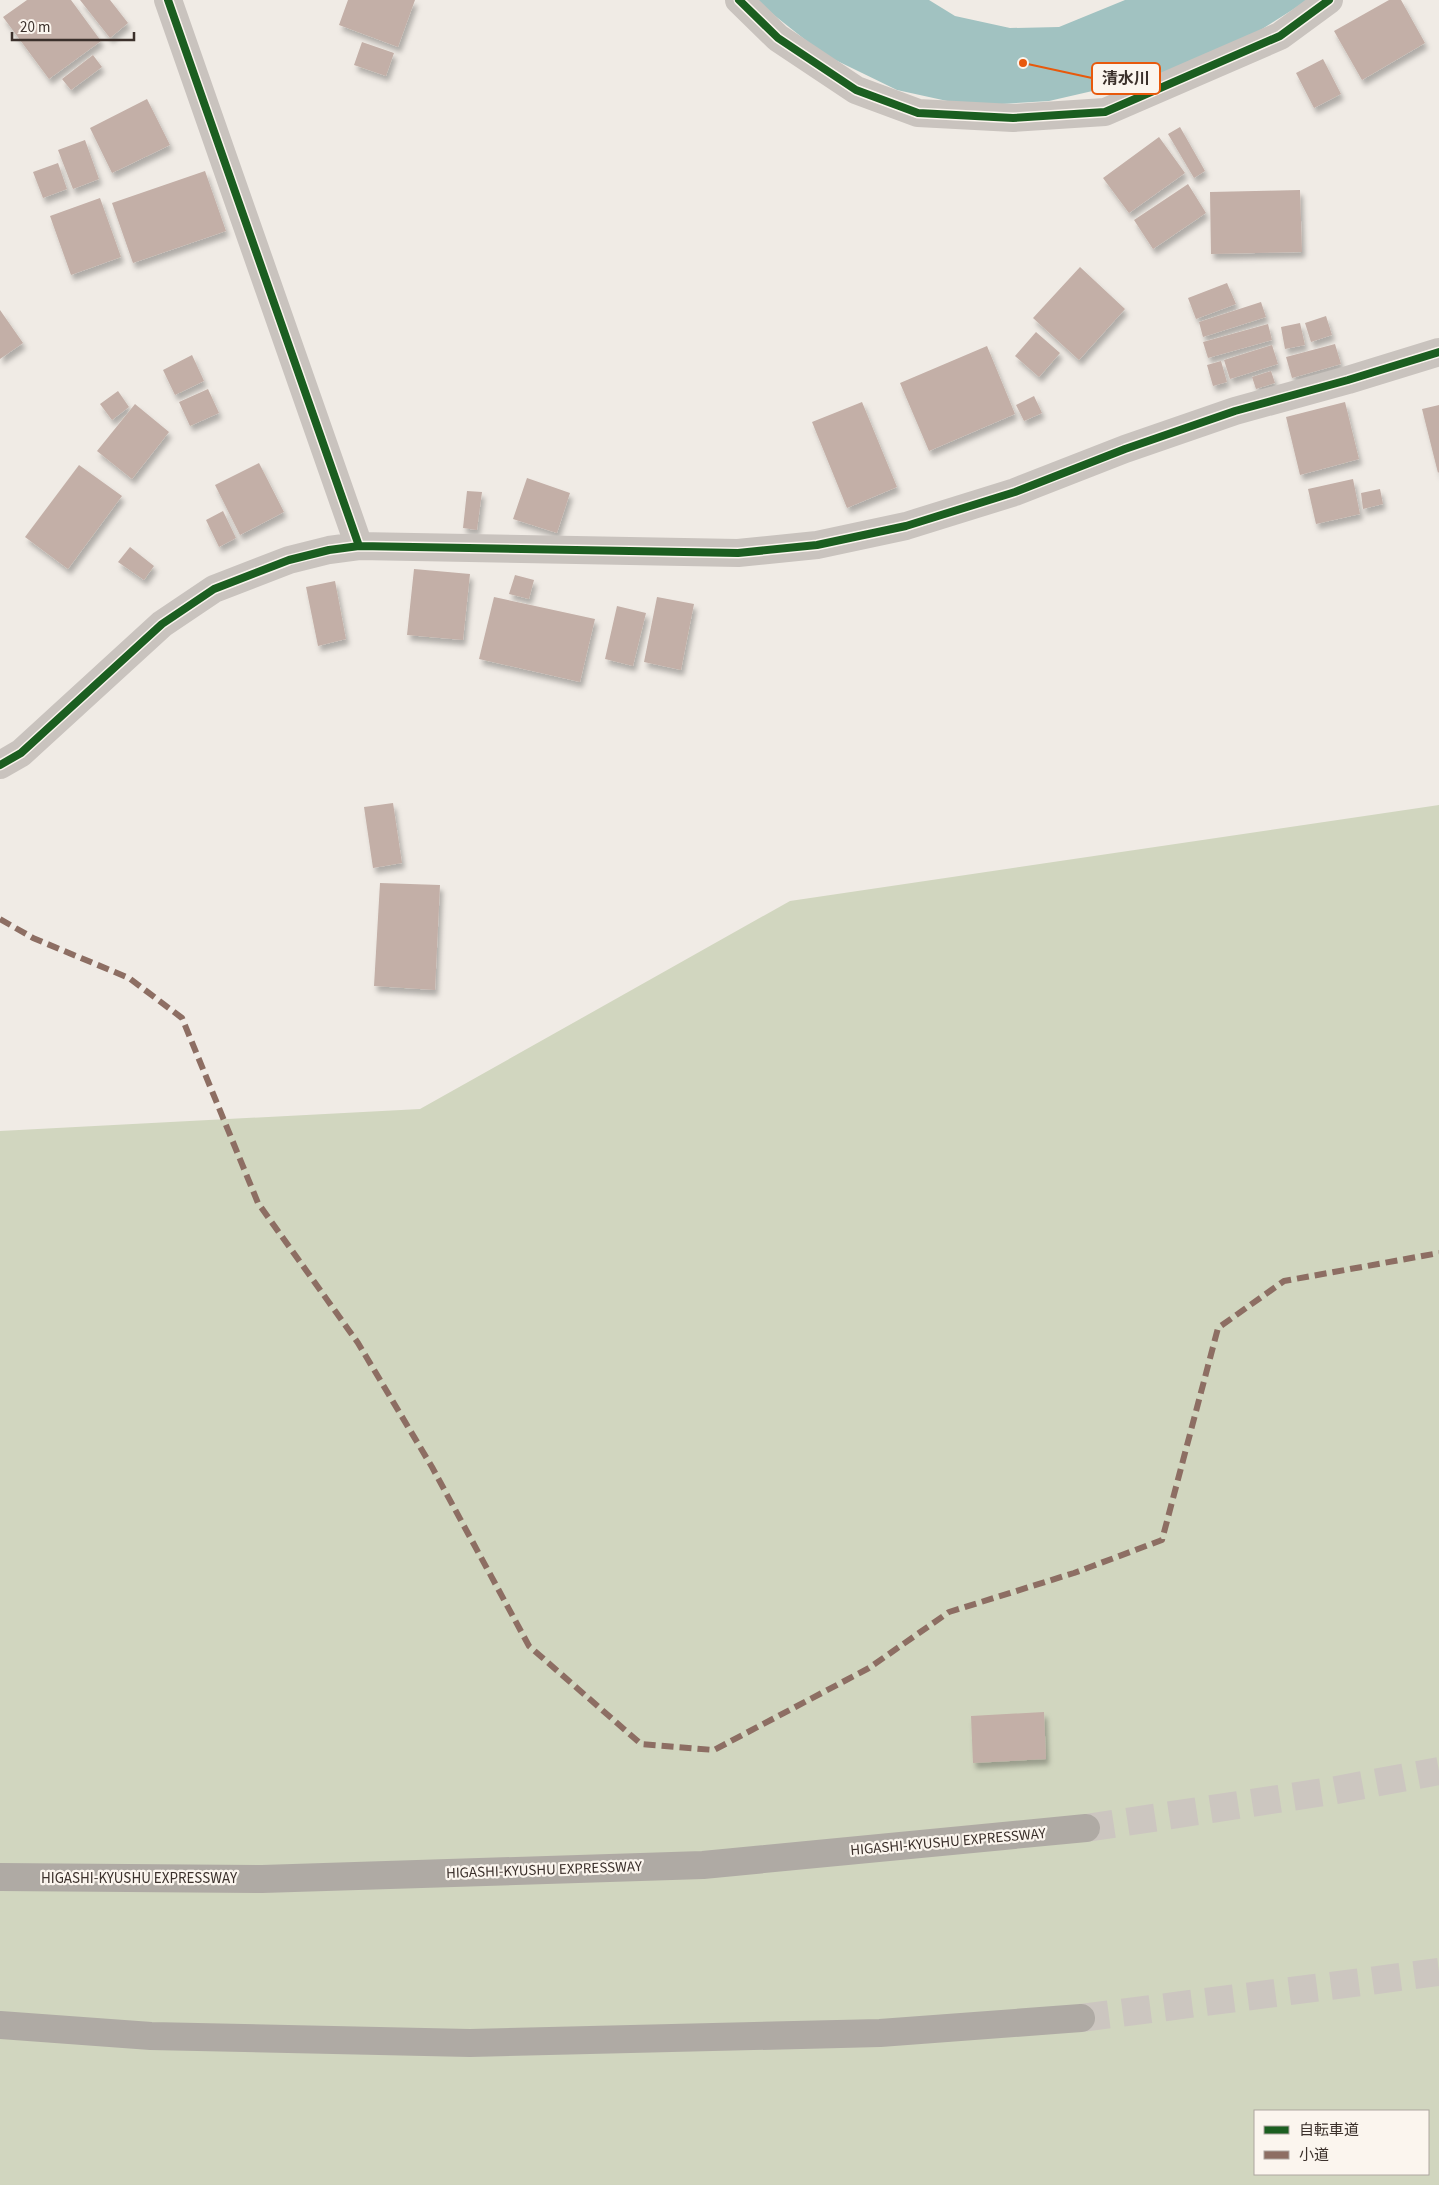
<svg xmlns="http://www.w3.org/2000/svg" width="1439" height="2185" font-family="'Source Sans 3','Noto Sans JP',sans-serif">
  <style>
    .green { fill: #d1d6bf; fill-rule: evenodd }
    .water { fill: #a1c2c1 }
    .building { fill: #c3afa7; filter: url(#shadow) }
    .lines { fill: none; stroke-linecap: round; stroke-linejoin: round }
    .motorway-tunnel { stroke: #ccc6c0; stroke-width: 28; stroke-dasharray: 28 14; stroke-linecap: butt }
    .minor { stroke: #c9c3be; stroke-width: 28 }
    .motorway { stroke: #afaaa4; stroke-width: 28 }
    .quiet { stroke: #8d6e63; stroke-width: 6; stroke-dasharray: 12 6; stroke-linecap: butt }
    .cycleway-casing { stroke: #fbf5ee; stroke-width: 11 }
    .cycleway { stroke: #1b5e20; stroke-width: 8 }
    .labels { text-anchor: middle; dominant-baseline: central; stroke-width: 4.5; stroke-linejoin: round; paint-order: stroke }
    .street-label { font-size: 15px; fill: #3b302b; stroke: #fbf5ee }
    .leader { fill: none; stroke: #e8590c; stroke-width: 2 }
    .callout-dot { fill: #e8590c; stroke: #fbf5ee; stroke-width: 2 }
    .callout { fill: #fbf5ee; stroke: #e8590c; stroke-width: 2 }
    .callout-label { font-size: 16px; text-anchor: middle; font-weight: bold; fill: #3b302b }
  </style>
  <defs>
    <filter id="shadow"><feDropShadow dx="3" dy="5.5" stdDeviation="2.5" flood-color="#0004"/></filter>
  </defs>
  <rect width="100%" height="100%" fill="#f0ebe5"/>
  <path class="green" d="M1439 805V2185H0V1131L420 1109 790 901ZM1255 2111H1428V2174H1255Z"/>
  <path class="water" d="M755 0H929L955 16 1010 28 1059 27 1125 0H1308L1232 48 1149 78 1049 101 970 106 897 90 823 54Z"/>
  <path class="building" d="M27 0H71L101 41 49 79 3 17Z
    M80 0H110L128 23 110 38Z
    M348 0H415L398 47 339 25Z
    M1389 0H1401L1425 43 1362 80 1334 31Z
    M362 42 394 53 386 76 354 65Z
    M93 55 102 67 71 90 62 79Z
    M1323 59 1341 94 1314 108 1296 73Z
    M147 99 170 145 112 173 90 128Z
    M1180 127 1205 171 1194 178 1168 134Z
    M1159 137 1185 173 1129 213 1103 178Z
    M85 140 99 179 73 189 58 150Z
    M58 163 67 189 43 198 33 172Z
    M205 171 226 231 133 263 112 203Z
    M1188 184 1206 213 1153 249 1134 220Z
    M1300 190 1302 252 1211 254 1210 192Z
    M100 198 121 257 71 275 50 216Z
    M1080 267 1125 309 1079 360 1033 318Z
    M1227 283 1236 304 1196 319 1188 298Z
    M1261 302 1266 317 1203 337 1199 322Z
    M0 310 23 343 0 359Z
    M1326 316 1332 335 1311 342 1305 323Z
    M1300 323 1305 345 1285 349 1281 327Z
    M1268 324 1272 340 1208 358 1203 342Z
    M1036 332 1060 353 1039 377 1015 356Z
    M1335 344 1341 364 1292 378 1286 357Z
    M1272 345 1278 364 1230 379 1224 360Z
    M987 346 1015 414 929 451 900 383Z
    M192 355 204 381 175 395 163 370Z
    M1221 361 1227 382 1213 386 1207 365Z
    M1271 371 1275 383 1256 389 1252 377Z
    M208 389 219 413 190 426 179 402Z
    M118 391 129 407 112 420 100 404Z
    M1034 396 1042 413 1024 421 1016 405Z
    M862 402 897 487 847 508 812 422Z
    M1345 402 1359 459 1300 475 1286 417Z
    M135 404 169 432 132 479 97 451Z
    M1439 405V472L1438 473 1422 409Z
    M259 463 284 512 240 535 215 485Z
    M79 465 122 496 68 569 25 537Z
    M527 478 570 493 557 533 513 519Z
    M1353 479 1360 514 1316 524 1308 489Z
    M1380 489 1383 504 1363 509 1361 493Z
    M467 491 482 492 477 530 463 528Z
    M223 511 236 538 219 547 206 520Z
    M130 547 154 566 144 580 118 562Z
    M414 569 470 574 463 640 407 635Z
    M515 575 534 580 529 599 509 594Z
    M335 581 346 639 318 646 306 587Z
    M494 597 595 619 580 682 479 659Z
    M657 597 694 604 681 670 644 662Z
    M617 606 646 613 633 666 605 659Z
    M393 803 402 863 373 868 364 807Z
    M380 883 440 885 435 990 374 986Z
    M1044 1712 1046 1759 973 1763 971 1716Z"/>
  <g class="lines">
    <path class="motorway-tunnel" d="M1086 1828 1331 1791 1439 1771
      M1081 2018 1439 1972"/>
    <path class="minor" d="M168 0 359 546
      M739 0 778 38 856 90 918 113 1013 118 1105 112 1280 36 1329 0
      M0 765 21 753 162 624 214 589 289 560 329 550 359 546 738 553 817 545 906 526 1015 492 1125 449 1235 411 1348 380 1439 352"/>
    <path class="motorway" d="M0 1877 262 1879 703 1865 1086 1828
      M0 2025 151 2036 470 2043 880 2033 1081 2018"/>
    <path class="quiet" d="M0 919 33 938 129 978 182 1018 258 1203 358 1343 432 1467 529 1646 641 1744 714 1750 869 1668 949 1612 1074 1573 1162 1540 1218 1328 1284 1281 1439 1253"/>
    <g class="cycleway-casing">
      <path id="cycleway" d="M168 0 359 546
        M739 0 778 38 856 90 918 113 1013 118 1105 112 1280 36 1329 0
        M0 765 21 753 162 624 214 589 289 560 329 550 359 546 738 553 817 545 906 526 1015 492 1125 449 1235 411 1348 380 1439 352"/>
    </g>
    <use href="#cycleway" class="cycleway"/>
  </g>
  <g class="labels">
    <g class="street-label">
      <text transform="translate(948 1842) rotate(-5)">HIGASHI-KYUSHU EXPRESSWAY</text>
      <text transform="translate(544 1870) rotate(-2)">HIGASHI-KYUSHU EXPRESSWAY</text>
      <text x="139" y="1878">HIGASHI-KYUSHU EXPRESSWAY</text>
    </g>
  </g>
  <path class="leader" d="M1023 63L1092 78"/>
  <circle class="callout-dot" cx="1023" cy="63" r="5"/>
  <rect class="callout" x="1092" y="63" width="68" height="31" rx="5"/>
  <g class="callout-label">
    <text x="1126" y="84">清水川</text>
  </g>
  <rect x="1254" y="2110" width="175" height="65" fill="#fbf5ee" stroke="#aea6a0"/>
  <rect x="1264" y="2126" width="25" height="8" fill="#1b5e20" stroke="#aea6a0"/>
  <text x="1299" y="2135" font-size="15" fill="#3b302b">自転車道</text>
  <rect x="1264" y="2151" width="25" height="8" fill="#8d6e63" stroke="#aea6a0"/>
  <text x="1299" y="2160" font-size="15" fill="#3b302b">小道</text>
  <path d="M12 32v8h122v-8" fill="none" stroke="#3b302b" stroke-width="2.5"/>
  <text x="20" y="32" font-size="15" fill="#3b302b" stroke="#fbf5ee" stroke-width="4" paint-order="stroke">20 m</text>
</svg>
